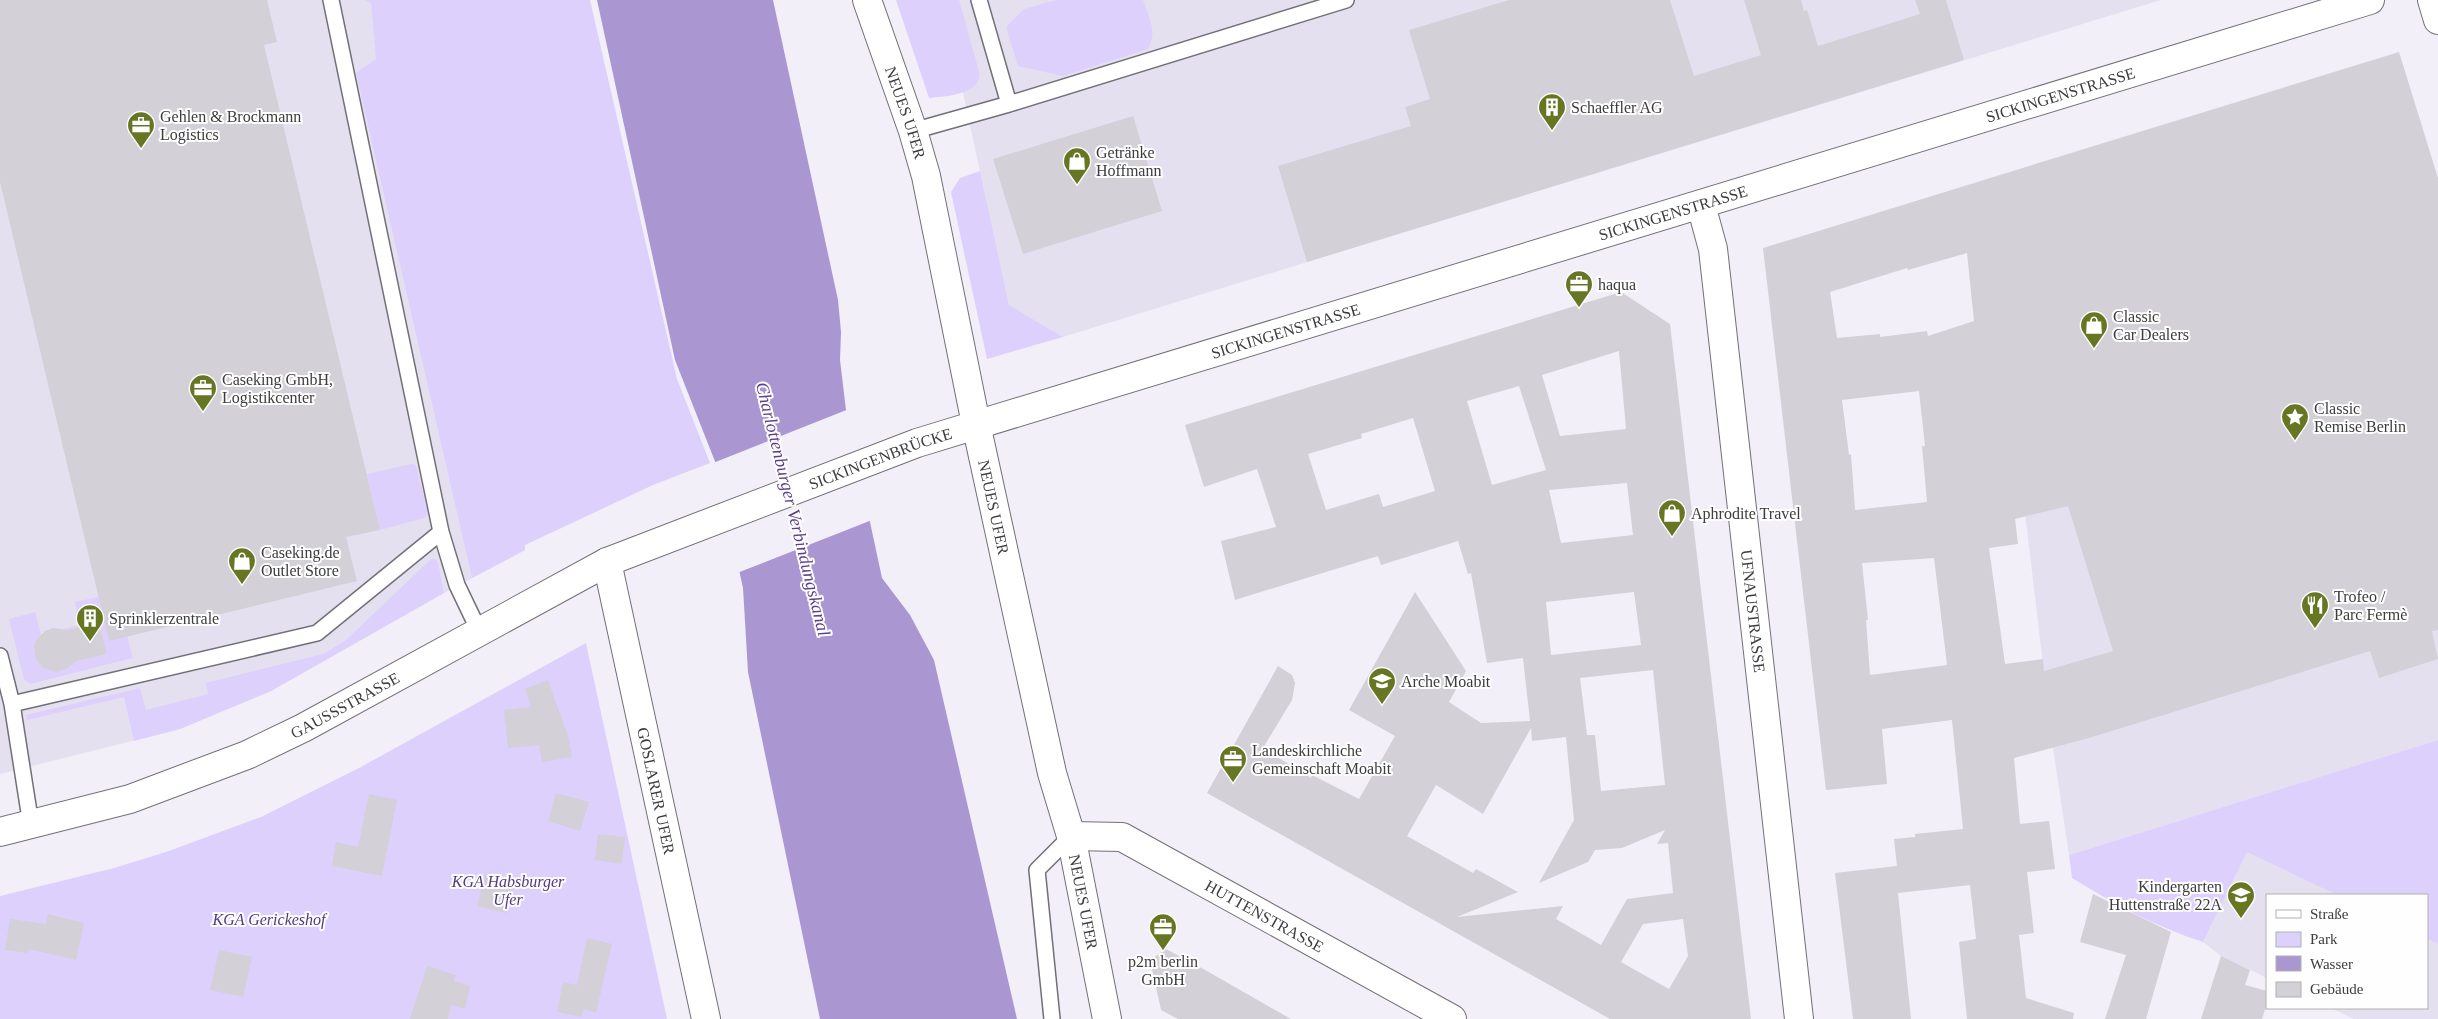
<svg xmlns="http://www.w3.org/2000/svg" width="2438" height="1019" font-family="'Times New Roman',serif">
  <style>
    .built { fill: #e5e0f0 }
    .green { fill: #ded0fd }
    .water { fill: #aa97d2 }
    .pier { fill: #f2eff8 }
    .building { fill: #d3d0d8; fill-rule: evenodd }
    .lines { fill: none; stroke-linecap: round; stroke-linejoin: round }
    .lane-casing { stroke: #727077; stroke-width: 18 }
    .street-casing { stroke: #727077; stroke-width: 30 }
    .secondary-casing { stroke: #727077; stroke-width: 30 }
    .lane { stroke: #fff; stroke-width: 15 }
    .street { stroke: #fff; stroke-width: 28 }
    .secondary { stroke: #fff; stroke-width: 28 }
    .labels { text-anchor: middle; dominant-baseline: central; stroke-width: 4; stroke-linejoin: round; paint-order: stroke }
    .street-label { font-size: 16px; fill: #3c3b3e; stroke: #fefefe }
    .poi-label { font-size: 16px; fill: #3c3b3e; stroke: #fefefe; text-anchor: start }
    .park-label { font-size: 16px; font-style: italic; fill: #53377f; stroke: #fefefe }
    .water-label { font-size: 18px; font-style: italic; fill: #5c4088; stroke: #fefefe }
  </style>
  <rect width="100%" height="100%" fill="#f2eff8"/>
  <path class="built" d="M0 0H406L525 550 444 593 271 691 180 729 0 774Z
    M943 0H2161L1063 337 1009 306Z
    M2438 178V740L2069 855 2053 748 1997 278Z
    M2247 851 2337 895H2267V978L2221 956 2203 942Z
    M2427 939 2438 944V1019H2354L2331 1008H2427Z"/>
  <path class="green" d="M365 0H590L677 379 710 463 653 485 525 545V550L472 578 356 73 376 59 371 3Z
    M896 0H959L979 71C983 95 946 96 929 98Z
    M1056 0H1143C1149 17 1158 32 1148 49L1063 76 1018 66 1006 27 1024 9Z
    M980 171 1009 305 1063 337 987 359 951 192 960 178Z
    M411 464 416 465 428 514 424 518 380 530 367 474Z
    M431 559H435L438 562 444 593 271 691 180 729 134 741 124 697 27 720 26 715 140 688 146 710 208 694 206 683 323 654 345 641Z
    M116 593 133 658 30 684 24 679 9 619 35 612 41 634 34 645 35 658 48 670 61 671 74 661 107 654 99 622 66 630 62 629 80 625 75 602Z
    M586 643 667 1019H0V896L114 868 166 852 261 817 359 768Z
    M2438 740V944L2427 939V895H2337L2247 852 2203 942C2156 927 2114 904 2072 878L2069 855Z"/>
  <path class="water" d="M597 0H773L838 300 841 332 840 360 846 410 882 578 910 615 934 660 1017 1019H820L748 672 743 588 716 464 675 360Z"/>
  <path class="pier" d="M849 409 872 520 737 573 713 463Z"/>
  <path class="building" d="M0 0H267L277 42 264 45 380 530 346 537 357 581 109 641 0 182Z
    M1509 0H1670L1694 76 1761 55 1744 0H1801L1804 11 1807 10 1818 46 1920 14 1915 0H1946L1964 60 1307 262 1278 166 1411 126 1405 107 1430 99 1409 30Z
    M2399 52 2438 178V630L2432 631 2438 659 2379 678 2370 651 2089 738 2014 758 2020 824 2049 821 2055 869 2027 872 2034 933 2019 935 2026 998 2074 1013 2073 1019H1967L1959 942 1976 939 1970 885 1898 893 1911 1019H1853L1835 873 1897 866 1894 839 1915 837V834L1963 829 1952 720 1882 729 1887 784 1826 790 1763 248ZM1967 253 1974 321 1928 336 1927 331 1880 337V334L1837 338 1830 292 1907 268 1908 270ZM1919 391 1925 446H1922L1927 502 1855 510 1851 454 1849 455 1842 400ZM2068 506 2113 651 2044 671 2043 659 2005 664 1989 548 2018 544 2015 519ZM1934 558 1947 665 1870 675 1866 620H1868L1862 563Z
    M1133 116 1162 211 1023 254 993 159Z
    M1621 292 1670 324 1751 1019H1610L1207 793 1278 666 1292 675 1295 683 1292 700 1263 748 1311 778 1312 775 1359 799 1395 736 1349 710 1415 592 1466 671 1449 702 1481 723 1530 721 1523 658 1487 663 1471 573 1468 574 1458 541 1381 565 1378 556 1235 600 1221 541 1276 527 1257 469 1204 487 1185 425ZM1619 351 1626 429 1560 436 1542 375ZM1519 386 1546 470 1492 485 1467 401ZM1413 418 1435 491 1383 507 1379 494 1326 510 1308 454 1362 438 1361 434ZM1627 483 1633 535 1561 543 1549 490ZM1634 592 1641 645 1551 655 1546 602ZM1653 670 1665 785 1601 791 1595 735H1587L1580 678ZM1531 728 1532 741 1566 737 1574 820 1539 883 1588 862 1595 850 1622 848 1665 830 1657 844 1668 843 1673 893 1627 899 1601 945 1556 919 1563 906 1457 917 1518 892 1476 869 1473 873 1407 836 1436 785 1483 814ZM1683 919 1688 956 1669 989 1621 962 1643 924Z
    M99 622 107 654 77 661 68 668 56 672 43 668 35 658 34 645 37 639 45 631 53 628 67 630Z
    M548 680 569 739 572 757 542 762 539 745 508 748 504 710 531 707 525 689Z
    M556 793 589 802 580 831 548 821Z
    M369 794 397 800 382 876 332 866 336 842 358 847Z
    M598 834 625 837 622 864 595 860Z
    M485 875 514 883 506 913 477 906Z
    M2093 894 2171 932 2146 1019H2105L2126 955 2080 942Z
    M48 914 84 923 76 960 29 949 28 953 5 950 10 919 46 924Z
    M587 938 612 944 596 1013 583 1009 582 1017 557 1012 563 982 577 985Z
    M1166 949 1207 971 1291 1019H1178L1161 1010 1150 960Z
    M219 950 252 957 243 997 210 990Z
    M2221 956 2250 970 2245 985 2267 991V1003L2262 1019H2201Z
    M427 966 456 975 454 981 470 986 465 1009 451 1005 448 1019H410Z"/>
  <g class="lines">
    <g class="lane-casing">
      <path id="lane" d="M331 0 441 532 457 585 479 631
        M1009 104 1346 0
        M913 131 1009 104 979 0
        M0 656 12 704 31 825
        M12 704 317 633 441 532
        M1052 1019 1037 870 1071 836"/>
    </g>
    <g class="street-casing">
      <g id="street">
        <path id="s1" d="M867 0 913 131 926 176 976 424"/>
        <path id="s2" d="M1701 205 1713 249 1799 1019"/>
        <path id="s3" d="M607 562 706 1019"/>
      </g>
    </g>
    <g class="secondary-casing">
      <g id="secondary">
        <path d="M2432 0 2438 20"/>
        <path id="s4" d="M976 424 1052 773 1071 836 1107 1019"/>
        <path id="s5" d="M0 832 130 799 247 755 303 728 607 562 917 443 2370 0"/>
        <path id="s6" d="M1071 836 1122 837 1452 1019"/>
      </g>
    </g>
    <use href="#lane" class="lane"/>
    <use href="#street" class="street"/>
    <use href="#secondary" class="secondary"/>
  </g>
  <defs>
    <g id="building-pin" transform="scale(1.4375)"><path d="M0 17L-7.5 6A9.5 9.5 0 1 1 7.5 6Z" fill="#677623" stroke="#fefefe"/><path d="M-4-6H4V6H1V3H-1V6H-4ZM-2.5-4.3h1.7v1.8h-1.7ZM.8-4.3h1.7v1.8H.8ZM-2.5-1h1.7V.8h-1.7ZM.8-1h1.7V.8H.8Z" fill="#fff"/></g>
    <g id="office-pin" transform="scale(1.4375)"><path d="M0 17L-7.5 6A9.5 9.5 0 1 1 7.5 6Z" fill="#677623" stroke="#fefefe"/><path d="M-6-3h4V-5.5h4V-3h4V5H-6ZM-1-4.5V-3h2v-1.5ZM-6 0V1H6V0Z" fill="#fff"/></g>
    <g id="shop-pin" transform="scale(1.4375)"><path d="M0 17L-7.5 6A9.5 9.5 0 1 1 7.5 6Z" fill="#677623" stroke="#fefefe"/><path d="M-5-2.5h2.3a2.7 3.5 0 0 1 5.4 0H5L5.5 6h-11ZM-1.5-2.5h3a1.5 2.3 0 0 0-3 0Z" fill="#fff"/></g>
    <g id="sight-pin" transform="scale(1.4375)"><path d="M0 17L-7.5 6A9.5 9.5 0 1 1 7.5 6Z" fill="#677623" stroke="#fefefe"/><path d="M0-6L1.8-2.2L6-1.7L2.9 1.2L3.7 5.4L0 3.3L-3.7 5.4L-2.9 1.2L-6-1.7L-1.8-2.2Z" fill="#fff"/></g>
    <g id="restaurant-pin" transform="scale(1.4375)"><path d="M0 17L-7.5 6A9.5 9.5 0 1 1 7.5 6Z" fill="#677623" stroke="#fefefe"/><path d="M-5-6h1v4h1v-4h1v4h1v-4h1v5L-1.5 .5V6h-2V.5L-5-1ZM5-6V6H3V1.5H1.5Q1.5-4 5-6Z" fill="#fff"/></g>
    <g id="school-pin" transform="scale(1.4375)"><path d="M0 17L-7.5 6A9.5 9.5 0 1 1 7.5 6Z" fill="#677623" stroke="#fefefe"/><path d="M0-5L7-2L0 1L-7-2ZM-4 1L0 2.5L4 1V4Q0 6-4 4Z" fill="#fff"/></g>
  </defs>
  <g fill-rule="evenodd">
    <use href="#building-pin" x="1552" y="107"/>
    <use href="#office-pin" x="141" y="125"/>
    <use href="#shop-pin" x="1077" y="161"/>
    <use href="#office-pin" x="1579" y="284"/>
    <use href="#shop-pin" x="2094" y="325"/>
    <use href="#office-pin" x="203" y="388"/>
    <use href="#sight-pin" x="2295" y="417"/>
    <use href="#shop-pin" x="1672" y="513"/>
    <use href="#shop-pin" x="242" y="561"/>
    <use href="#restaurant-pin" x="2315" y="605"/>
    <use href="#building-pin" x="90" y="618"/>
    <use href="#school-pin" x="1382" y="681"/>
    <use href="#office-pin" x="1233" y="759"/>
    <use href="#school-pin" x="2241" y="895"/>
    <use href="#office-pin" x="1163" y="927"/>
  </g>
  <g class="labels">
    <g class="street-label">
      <text stroke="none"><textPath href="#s5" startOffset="2195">SICKINGENSTRASSE</textPath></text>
      <text stroke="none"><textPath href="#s1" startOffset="119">NEUES UFER</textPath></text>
      <text stroke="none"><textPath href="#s5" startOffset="1790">SICKINGENSTRASSE</textPath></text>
      <text stroke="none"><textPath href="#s5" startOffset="1385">SICKINGENSTRASSE</textPath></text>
      <text stroke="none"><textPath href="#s5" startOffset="960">SICKINGENBRÜCKE</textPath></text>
      <text stroke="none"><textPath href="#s4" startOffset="85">NEUES UFER</textPath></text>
      <text stroke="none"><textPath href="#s2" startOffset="410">UFNAUSTRASSE</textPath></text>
      <text stroke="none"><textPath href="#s5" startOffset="369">GAUSSSTRASSE</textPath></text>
      <text stroke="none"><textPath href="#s3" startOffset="234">GOSLARER UFER</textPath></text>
      <text stroke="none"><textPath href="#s4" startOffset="490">NEUES UFER</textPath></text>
      <text stroke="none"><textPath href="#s6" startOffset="214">HUTTENSTRASSE</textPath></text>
    </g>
    <g class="poi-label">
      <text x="1571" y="107">Schaeffler AG</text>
      <text x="160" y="116">Gehlen &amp; Brockmann<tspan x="160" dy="18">Logistics</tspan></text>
      <text x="1096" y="152">Getränke<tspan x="1096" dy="18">Hoffmann</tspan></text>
      <text x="1598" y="284">haqua</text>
      <text x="2113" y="316">Classic<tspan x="2113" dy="18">Car Dealers</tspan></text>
      <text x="222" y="379">Caseking GmbH,<tspan x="222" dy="18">Logistikcenter</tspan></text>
      <text x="2314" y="408">Classic<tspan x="2314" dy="18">Remise Berlin</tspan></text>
      <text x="1691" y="513">Aphrodite Travel</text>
      <text x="261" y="552">Caseking.de<tspan x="261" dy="18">Outlet Store</tspan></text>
      <text x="2334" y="596">Trofeo /<tspan x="2334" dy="18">Parc Fermè</tspan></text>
      <text x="109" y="618">Sprinklerzentrale</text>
      <text x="1401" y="681">Arche Moabit</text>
      <text x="1252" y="750">Landeskirchliche<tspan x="1252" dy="18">Gemeinschaft Moabit</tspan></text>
      <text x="2222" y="886" text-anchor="end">Kindergarten<tspan x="2222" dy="18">Huttenstraße 22A</tspan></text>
      <text x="1163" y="961" text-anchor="middle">p2m berlin<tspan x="1163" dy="18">GmbH</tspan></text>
    </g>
    <g class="park-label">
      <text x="508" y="881">KGA Habsburger<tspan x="508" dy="18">Ufer</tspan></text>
      <text x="269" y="919">KGA Gerickeshof</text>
    </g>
    <g class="water-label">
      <text transform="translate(793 509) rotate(76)">Charlottenburger Verbindungskanal</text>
    </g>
  </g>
  <rect x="2266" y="894" width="162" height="115" fill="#fefefe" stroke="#b0b0b1"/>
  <rect x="2276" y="910" width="25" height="8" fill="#ffffff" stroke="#b0b0b1"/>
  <text x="2310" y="919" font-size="15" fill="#3c3b3e">Straße</text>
  <rect x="2276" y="932" width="25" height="15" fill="#ded0fd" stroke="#b0b0b1"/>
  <text x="2310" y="944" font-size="15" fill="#3c3b3e">Park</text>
  <rect x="2276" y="956" width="25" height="15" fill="#aa97d2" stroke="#b0b0b1"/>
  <text x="2310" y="969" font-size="15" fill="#3c3b3e">Wasser</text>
  <rect x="2276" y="982" width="25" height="15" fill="#d3d0d8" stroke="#b0b0b1"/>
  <text x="2310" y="994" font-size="15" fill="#3c3b3e">Gebäude</text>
</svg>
